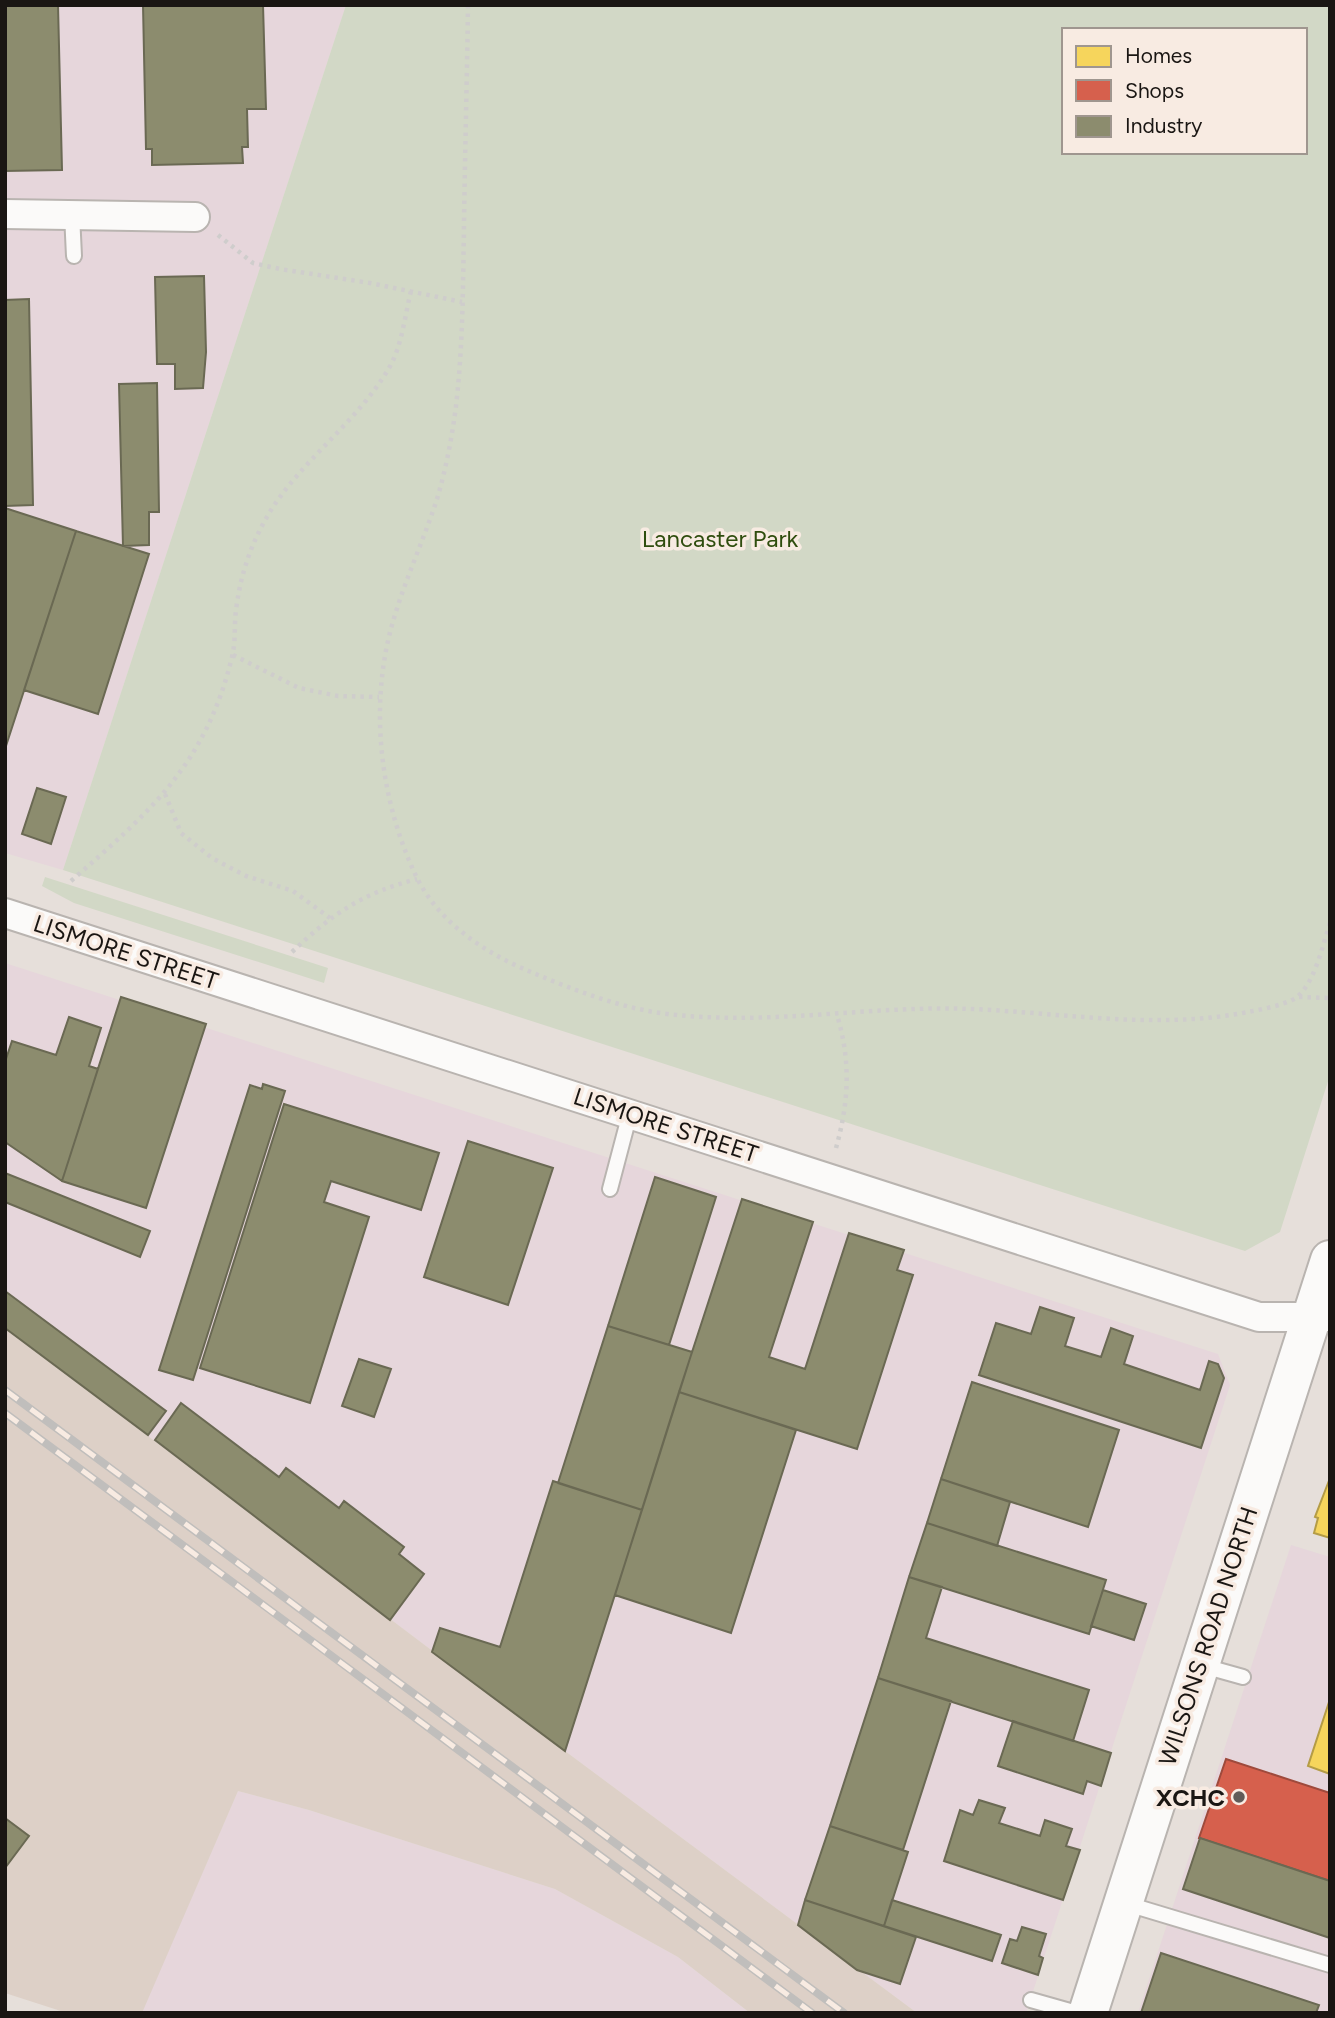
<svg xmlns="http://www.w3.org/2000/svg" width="1335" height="2018" font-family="Figtree,sans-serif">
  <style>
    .industrial { fill: #e6d6db }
    .built { fill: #ddd0c7 }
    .green { fill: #d2d8c6; fill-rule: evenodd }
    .homes { fill: #f6d55c; stroke: #b49c46; stroke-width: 2 }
    .shops { fill: #d6604d; stroke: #9e4a3c; stroke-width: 2 }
    .industry { fill: #8c8c6e; stroke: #6a6953; stroke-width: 2 }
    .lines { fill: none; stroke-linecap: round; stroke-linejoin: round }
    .lane-casing { stroke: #b9b4b0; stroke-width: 18 }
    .street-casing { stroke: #b9b4b0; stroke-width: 32 }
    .secondary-casing { stroke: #b9b4b0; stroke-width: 42 }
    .path { stroke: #cfcdcc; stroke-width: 4.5; stroke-dasharray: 3.5 5; stroke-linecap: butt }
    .lane { stroke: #fbfaf9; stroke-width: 14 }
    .street { stroke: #fbfaf9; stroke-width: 28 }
    .secondary { stroke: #fbfaf9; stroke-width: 38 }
    .rail-casing { stroke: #c0bebc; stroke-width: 8 }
    .rail { stroke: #f8ebe2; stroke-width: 5; stroke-dasharray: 16; stroke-linecap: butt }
    .poi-dot { fill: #615c59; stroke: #f8ebe2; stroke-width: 2.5 }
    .labels { text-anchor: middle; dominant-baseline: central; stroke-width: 7; stroke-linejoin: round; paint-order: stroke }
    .park-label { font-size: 24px; fill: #2f4d0e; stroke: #f8ebe2 }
    .street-label { font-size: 24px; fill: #1a1613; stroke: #f8ebe2 }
    .poi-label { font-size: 24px; font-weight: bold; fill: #1a1613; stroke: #f8ebe2; text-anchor: end }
  </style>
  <rect width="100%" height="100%" fill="#e6dfda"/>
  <path class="industrial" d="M5 5H346L63 870 5 853Z
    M5 963 1218 1354 1230 1385 1026 2013H917L565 1751 5 1328Z
    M1291 1545 1330 1557V2013H1138Z
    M238 1791 309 1810 555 1889 678 1957 750 2013H141Z"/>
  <path class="built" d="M5 1328 565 1751 917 2013H750L678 1957 555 1889 309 1810 238 1791 142 2013H67L5 1993Z"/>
  <path class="green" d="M346 5H1330V1075L1280 1232 1245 1251 63 870ZM1064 30H1305V152H1064Z
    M45 877 328 968 324 983 74 903 42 886Z"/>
  <path class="homes" d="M1330 1478V1538L1314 1533 1318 1518 1315 1517Z
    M1330 1699V1774L1308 1766Z"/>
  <path class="shops" d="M1226 1759 1330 1793V1881L1199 1838Z"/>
  <path class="industry" d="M5 5H58L62 170 5 171Z
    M143 5H263L266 109H247L248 147H242L243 163 152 165V149H146Z
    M204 276 206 352 203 388 175 389V364H157L155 277Z
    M29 299 33 505 5 506V300Z
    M157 383 159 512H149V545L123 546 119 384Z
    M5 508 76 531 5 749Z
    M76 531 149 554 98 714 24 690Z
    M37 788 66 797 51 844 22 834Z
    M121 997 206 1024 146 1208 62 1181Z
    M69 1017 101 1028 89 1066 98 1069 62 1181 5 1142V1062L12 1041 56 1055Z
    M263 1084 285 1091 193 1380 159 1370 250 1085 262 1089Z
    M284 1104 439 1153 421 1210 331 1181 324 1202 369 1217 310 1403 200 1368Z
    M468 1141 553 1168 508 1305 424 1277Z
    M5 1173 150 1231 140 1257 5 1202Z
    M655 1177 716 1197 669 1345 608 1326Z
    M742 1199 813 1222 769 1357 805 1369 849 1233 904 1250 897 1270 913 1275 857 1449 679 1392Z
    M5 1291 166 1411 148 1435 5 1328Z
    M1040 1307 1074 1318 1065 1346 1101 1357 1111 1328 1133 1336 1124 1364 1200 1390 1209 1361 1218 1364 1224 1378 1201 1448 979 1375 996 1323 1031 1334Z
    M608 1326 692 1352 642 1510 558 1483Z
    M359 1359 391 1369 374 1417 342 1406Z
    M972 1382 1119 1430 1088 1527 941 1479Z
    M679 1392 796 1430 731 1633 615 1595Z
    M181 1403 279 1477 286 1468 339 1508 344 1501 404 1547 399 1554 424 1574 390 1620 155 1440Z
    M941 1479 1010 1502 997 1546 927 1523Z
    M553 1481 642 1510 565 1751 432 1652 440 1628 500 1647Z
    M927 1523 1106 1580 1089 1634 909 1577Z
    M909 1577 942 1587 926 1638 1089 1690 1073 1741 878 1678Z
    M1103 1590 1146 1604 1134 1640 1091 1626Z
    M878 1678 951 1701 903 1850 830 1826Z
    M1013 1721 1111 1753 1101 1786 1087 1781 1083 1794 998 1766Z
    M979 1800 1005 1808 999 1823 1040 1836 1045 1820 1072 1829 1066 1846 1080 1850 1063 1900 944 1861 960 1810 973 1815Z
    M5 1818 29 1836 5 1868Z
    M830 1826 908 1852 884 1926 805 1900Z
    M1200 1838 1330 1881V1938L1183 1889Z
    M805 1900 916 1937 900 1984 857 1970 798 1925Z
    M892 1900 1001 1935 992 1961 884 1926Z
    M1022 1927 1046 1934 1039 1956 1043 1958 1038 1975 1002 1963 1010 1939 1017 1941Z
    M1161 1953 1319 2005 1316 2013H1141Z"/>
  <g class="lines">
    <g class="lane-casing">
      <path id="lane" d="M72 214 74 256
        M610 1189 630 1113
        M1200 1665 1243 1677
        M1124 1903 1330 1965
        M1031 2000 1077 2013"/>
    </g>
    <g class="street-casing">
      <path id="street" d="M5 214 195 217
        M5 913 1259 1317H1328"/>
    </g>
    <g class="secondary-casing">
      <path id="secondary" d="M1088 2013 1330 1260"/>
    </g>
    <path class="path" d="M468 5C467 78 465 152 464 225 463 285 463 346 456 406 452 437 446 469 437 499 423 542 404 582 392 625 369 707 380 800 416 876 439 923 485 953 531 972 576 991 628 1011 677 1015 776 1025 873 1005 972 1009 1063 1013 1158 1030 1248 1012 1263 1009 1280 1006 1294 999 1314 987 1323 944 1330 923
      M218 235 253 263 280 269 370 283 462 302
      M233 655 299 688 338 696 379 697
      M165 794 181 833 212 858 246 876 293 891 330 918
      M71 881C150 812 206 764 232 657 236 642 234 625 236 610 240 579 248 552 263 524 293 466 356 425 389 368 402 346 405 315 411 291
      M292 952C333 913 363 893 417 879
      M1299 997 1330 998
      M836 1148C849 1102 851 1061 837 1015"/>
    <use href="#lane" class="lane"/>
    <use href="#street" class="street"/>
    <use href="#secondary" class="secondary"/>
    <g class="rail-casing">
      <path id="rail" d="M5 1390 844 2013
        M5 1413 812 2013"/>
    </g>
    <use href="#rail" class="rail"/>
  </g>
  <circle class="poi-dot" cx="1239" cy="1797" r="7"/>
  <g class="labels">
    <g class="park-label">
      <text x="720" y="538">Lancaster Park</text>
    </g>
    <g class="street-label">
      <text transform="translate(126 952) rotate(18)">LISMORE STREET</text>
      <text transform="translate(666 1125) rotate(18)">LISMORE STREET</text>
      <text transform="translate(1208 1636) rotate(-72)">WILSONS ROAD NORTH</text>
    </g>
    <g class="poi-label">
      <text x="1225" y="1797">XCHC</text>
    </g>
  </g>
  <rect width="1335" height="2018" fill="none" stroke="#1a1613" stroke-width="14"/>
  <rect x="1062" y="28" width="245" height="126" fill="#f8ebe2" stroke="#9f968f" stroke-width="2"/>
  <rect x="1076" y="46" width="35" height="21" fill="#f6d55c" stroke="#9f968f" stroke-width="2"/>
  <text x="1125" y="63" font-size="21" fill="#1a1613">Homes</text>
  <rect x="1076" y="80" width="35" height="21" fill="#d6604d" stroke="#9f968f" stroke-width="2"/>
  <text x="1125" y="98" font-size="21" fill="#1a1613">Shops</text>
  <rect x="1076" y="116" width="35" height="21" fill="#8c8c6e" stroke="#9f968f" stroke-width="2"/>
  <text x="1125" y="133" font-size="21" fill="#1a1613">Industry</text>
</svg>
